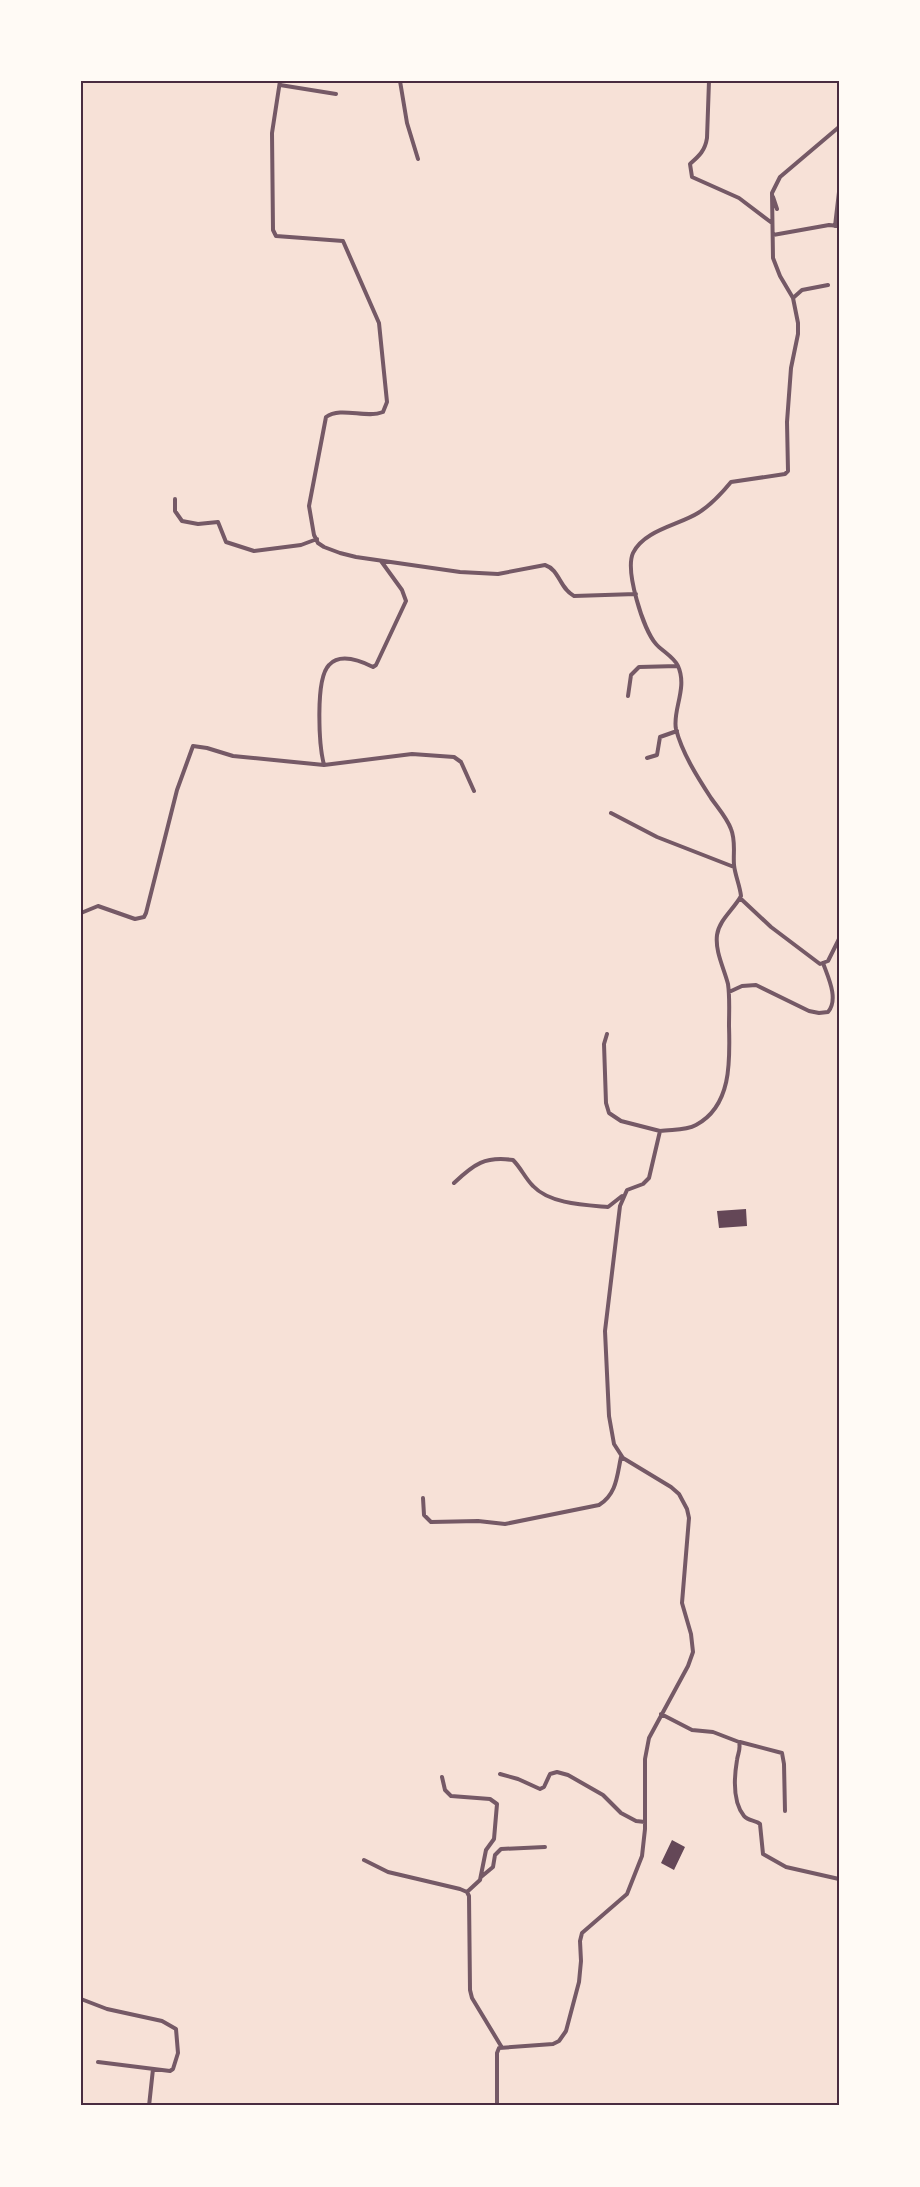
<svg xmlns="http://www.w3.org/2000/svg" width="920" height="2187" font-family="'Varela Round',sans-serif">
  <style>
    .building { fill: #644757 }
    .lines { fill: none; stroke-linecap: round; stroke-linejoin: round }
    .minor { stroke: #755966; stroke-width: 4 }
    .neatline { fill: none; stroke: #4a2c40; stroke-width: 2 }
  </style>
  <rect width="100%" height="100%" fill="#f7e1d7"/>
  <path class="building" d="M746 1209 747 1226 719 1228 717 1211Z
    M672 1840 685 1847 674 1870 661 1863Z"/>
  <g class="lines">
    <path class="minor" d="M280 81 272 133 273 230 276 236 343 241 379 323 387 402 383 412C366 419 341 406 326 417L309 506 314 535 318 543 324 547 340 553 356 557 460 572 498 574 545 565C560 570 559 588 574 596L636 594
      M400 81 407 123 418 159
      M709 81 707 138C705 151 699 156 690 164L692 177 739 198 772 223
      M280 85 336 94
      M773 197 777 209
      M835 226 839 192
      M773 235 829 225 839 226
      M793 298 802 290 828 285
      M175 499V511L182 521 198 524 218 522 226 542 254 551 301 545 317 539
      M628 696 631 675 639 667 678 666
      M647 758 657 755 660 737 677 731
      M324 765C319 746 315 679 329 665 340 653 361 661 373 667L376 665 406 601 402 590 381 561
      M611 813 657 837 734 867
      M740 898 771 927 820 964 828 961 839 939
      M81 913 98 906 135 919 144 917 146 913 177 790 193 746 207 748 233 756 324 765 412 754 454 757 461 762 474 791
      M729 992 742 986 756 985 809 1011 819 1013 828 1012C839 999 828 977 823 963
      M607 1034 604 1044 606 1103 609 1113 621 1121 660 1131
      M454 1183C474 1164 485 1156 513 1160 521 1168 525 1178 533 1186 550 1204 585 1205 608 1207L622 1196
      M423 1498 424 1515 431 1522 478 1521 505 1524 599 1505C617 1494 617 1475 621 1457
      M661 1714 692 1730 713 1732 739 1742C741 1749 738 1753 737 1760 734 1778 732 1801 744 1816 748 1821 756 1820 760 1824L763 1854 786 1867 839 1879
      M740 1742 782 1753 784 1764 785 1811
      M500 1774 518 1779 540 1789 544 1787 550 1774 557 1772 568 1775 603 1795 621 1813 636 1821 645 1822
      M442 1777 445 1790 451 1796 490 1799 497 1804 494 1839 486 1850 480 1880 467 1892
      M364 1860 388 1872 460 1889 467 1892 469 1896 470 1990 472 1998 501 2046
      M481 1877 493 1867 495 1855 501 1849 545 1847
      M81 1999 107 2009 162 2021 176 2029 178 2053 173 2069 170 2071 98 2062
      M149 2106 153 2069
      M497 2106V2053L499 2048 553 2044 559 2041 566 2031 579 1982 581 1961 580 1941 582 1933 627 1894 642 1856 645 1829V1759L649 1738 688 1666 693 1652 691 1634 682 1603 689 1518 687 1509 679 1494 671 1487 623 1458 614 1444 609 1416 605 1331 620 1206 627 1190 643 1184 649 1178 660 1131C672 1129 685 1131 696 1125 732 1106 730 1060 729 1026 729 1012 730 998 728 984 724 968 715 952 717 935 719 920 734 909 741 896 740 886 735 875 734 865 733 853 736 841 731 829 727 818 718 808 711 798 698 778 682 753 676 729 672 711 688 688 678 666 674 657 662 651 656 644 643 629 625 571 633 553 644 530 679 525 698 513 711 505 722 493 731 482L785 474 788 471 787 422 791 368 798 334V323L793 298 780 276 773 258 772 193 780 177 839 127"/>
  </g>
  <rect width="920" height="2187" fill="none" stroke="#fffaf5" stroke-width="165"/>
  <rect x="82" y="82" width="756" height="2022" class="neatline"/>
</svg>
